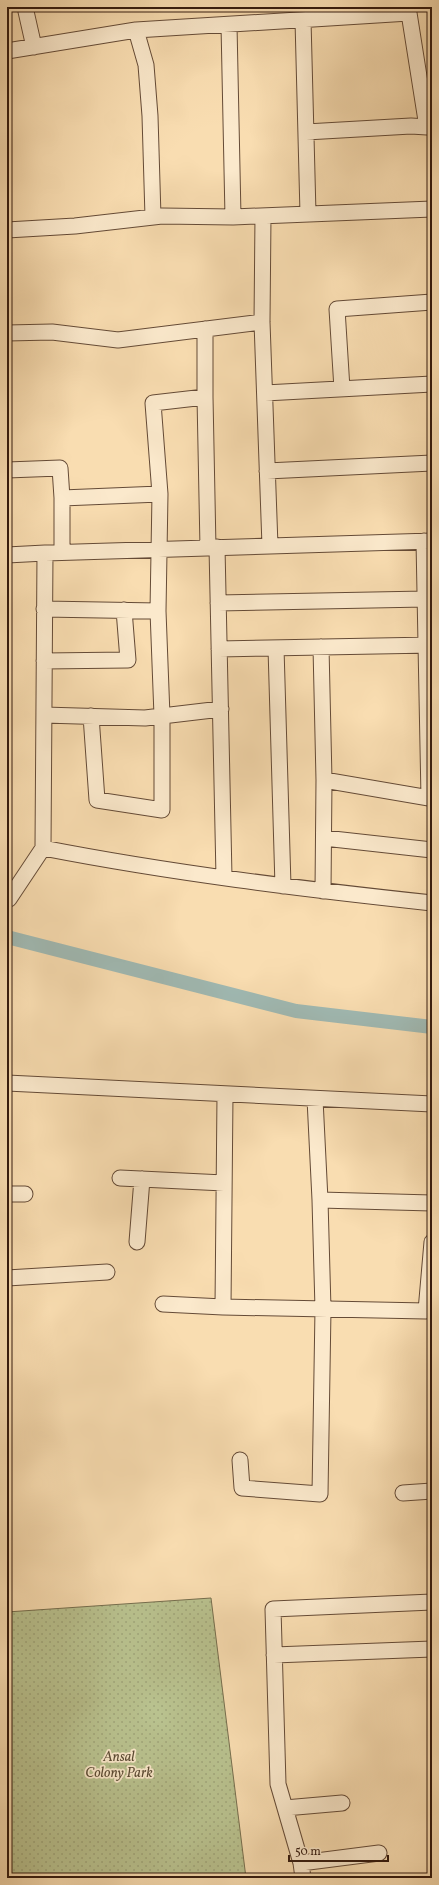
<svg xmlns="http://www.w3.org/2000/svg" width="439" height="1885" font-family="Vollkorn,serif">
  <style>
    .park { fill: url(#park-dots); stroke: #766e4e }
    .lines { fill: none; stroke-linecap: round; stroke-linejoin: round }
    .canal { stroke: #a0bab4; stroke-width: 14 }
    .minor-casing { stroke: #654b37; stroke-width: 17 }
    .minor { stroke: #fbe9cc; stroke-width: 15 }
    .labels { text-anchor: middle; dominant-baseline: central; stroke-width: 3.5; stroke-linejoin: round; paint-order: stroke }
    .park-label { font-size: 14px; font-style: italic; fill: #5c4c35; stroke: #fbe9cc }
  </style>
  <defs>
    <pattern id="park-dots" width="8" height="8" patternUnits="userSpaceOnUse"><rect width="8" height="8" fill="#b9c28f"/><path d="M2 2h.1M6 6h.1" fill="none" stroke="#a0a67a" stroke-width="1.8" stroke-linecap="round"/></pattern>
  </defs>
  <rect width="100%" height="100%" fill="#f9ddb1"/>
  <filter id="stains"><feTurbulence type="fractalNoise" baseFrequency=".005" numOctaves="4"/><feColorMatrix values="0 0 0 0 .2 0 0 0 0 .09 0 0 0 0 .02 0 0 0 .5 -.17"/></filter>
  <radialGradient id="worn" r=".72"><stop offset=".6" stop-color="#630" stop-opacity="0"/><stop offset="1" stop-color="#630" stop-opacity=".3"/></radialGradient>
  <path class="park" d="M211 1598 246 1878H7V1612Z"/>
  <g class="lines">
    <path class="canal" d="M7 937 296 1011 432 1027"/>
    <g class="minor-casing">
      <path id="minor" d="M25 7 34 47
        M303 20 308 214
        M229 25 233 217
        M136 30 146 65 150 116 153 217
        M7 51 136 30 409 13 427 127 411 126 306 132
        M263 216 262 322 270 546
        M7 230 75 226 162 216 233 217 432 209
        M7 333 52 332 118 340 262 322
        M342 389 337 309 432 302
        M265 393 432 384
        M205 397 208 548
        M7 470 60 468 62 498
        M267 471 432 463
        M160 494 153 403 205 397V329
        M217 547 224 877
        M62 552V498L160 494 158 611 162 716V810L97 800 91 716
        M45 553 43 848C171 873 302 889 432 903
        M7 555 45 553 432 541
        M218 603 425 599
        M44 609 158 611
        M321 647 324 780 429 798 424 541
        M276 648 283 886
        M219 649 432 645
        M44 661 128 660 124 610
        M44 715 145 718 221 709
        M324 838 432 850
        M323 891 324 780
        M7 898 9 899 43 848
        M7 1083 432 1104
        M315 1099 320 1200 432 1203
        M120 1178 224 1183
        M7 1194H25
        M137 1242 142 1179
        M7 1278 107 1272
        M163 1304 223 1307 225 1095
        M223 1307 426 1311 432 1242
        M240 1460 242 1488 320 1494 323 1309 320 1200
        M403 1493 432 1491
        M274 1655 432 1649
        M285 1808 342 1803
        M301 1863 379 1853
        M303 1878 301 1863 278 1784 273 1609 432 1602"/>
    </g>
    <use href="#minor" class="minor"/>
  </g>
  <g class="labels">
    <g class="park-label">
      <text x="119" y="1757">Ansal<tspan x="119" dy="16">Colony Park</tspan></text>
    </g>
  </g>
  <rect width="439" height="1885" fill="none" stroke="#f9ddb1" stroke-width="24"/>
  <rect x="8" y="8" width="423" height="1869" fill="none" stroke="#341a0e" stroke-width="2"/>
  <rect x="12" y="12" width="415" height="1861" fill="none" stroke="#341a0e"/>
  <path d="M289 1855v6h99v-6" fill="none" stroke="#341a0e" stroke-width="2"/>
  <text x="295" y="1855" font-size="12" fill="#341a0e" stroke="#fbe9cc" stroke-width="3" paint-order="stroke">50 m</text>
  <rect width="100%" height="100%" filter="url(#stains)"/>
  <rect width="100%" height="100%" fill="url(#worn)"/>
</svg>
